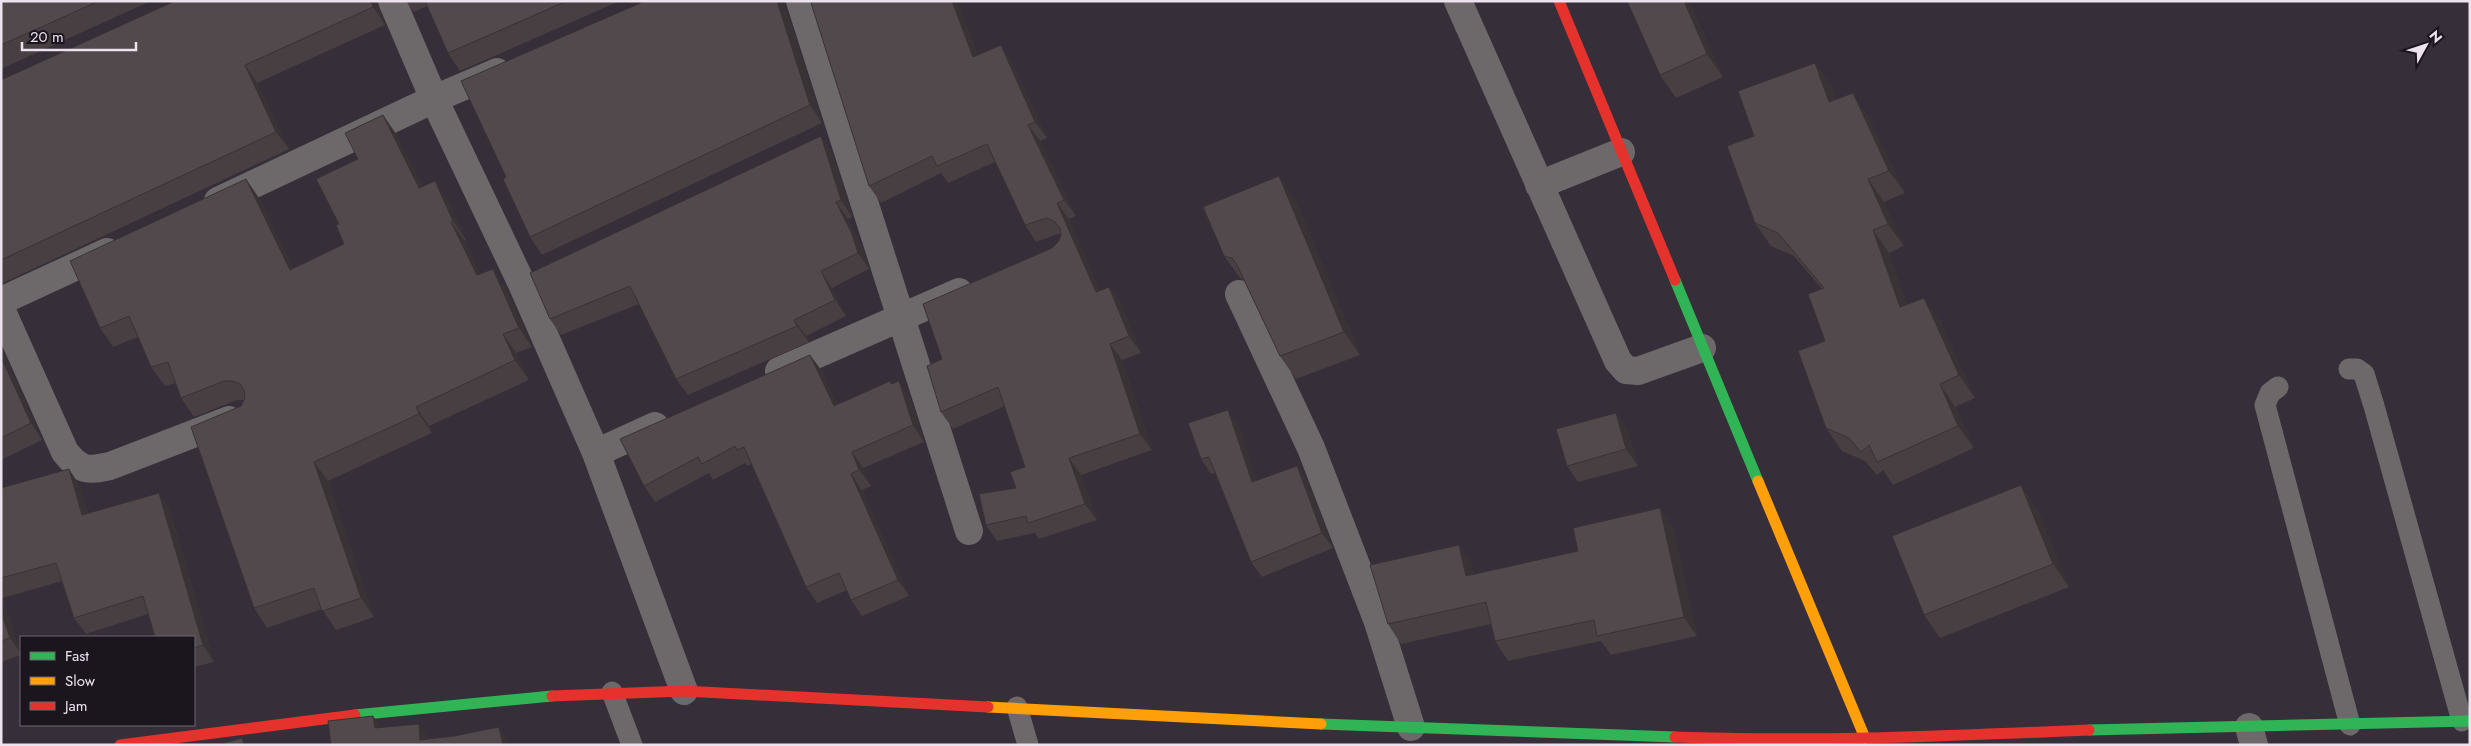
<svg xmlns="http://www.w3.org/2000/svg" width="2471" height="746" font-family="Jost,sans-serif">
  <style>
    .lines { fill: none; stroke-linecap: round; stroke-linejoin: round }
    .lane { stroke: #6d696a; stroke-width: 21 }
    .street { stroke: #6d696a; stroke-width: 28 }
    .fast { stroke: #30b455; stroke-width: 11 }
    .slow { stroke: #ff9f0a; stroke-width: 11 }
    .jam { stroke: #e5322d; stroke-width: 11 }
    .wall { fill: #473f41 }
    .shaded-wall { fill: #393335 }
    .building { fill: #52494c; stroke: #393335 }
  </style>
  <rect width="100%" height="100%" fill="#362e39"/>
  <g class="lines">
    <path class="lane" d="M2349 369H2357L2364 374 2374 406 2462 721
      M2278 387 2270 393 2265 405 2350 725
      M612 692 632 745
      M1017 707 1028 745"/>
    <path class="street" d="M392 1 434 99 521 282 596 453 684 691
      M800 1 969 531
      M1458 1 1618 361 1626 370 1638 371 1702 348
      M1539 185 1621 152
      M218 201 434 99 497 72
      M1239 294 1311 448 1378 622 1411 727
      M1 301 107 252
      M1 309 65 452C80 471 88 471 110 466L229 420
      M779 371 959 292
      M596 453 655 426
      M2249 727 2254 745"/>
    <path class="fast" d="M1675 280 1758 481
      M355 715 552 696
      M1321 724 1675 737
      M2089 730 2470 721"/>
    <path class="slow" d="M1758 481 1865 738
      M988 707 1321 724"/>
    <path class="jam" d="M1559 1 1675 280
      M552 696 684 691 988 707
      M1675 737C1813 742 1951 736 2089 730
      M120 745 355 715"/>
  </g>
  <path class="wall" d="M1 1H151L1 69Z
    M377 1 385 25 257 83 289 149 1 284V80Z
    M406 1H620L460 71 448 53 427 6 414 12Z
    M1627 1H1689L1723 77 1676 98 1660 75Z
    M785 6 822 123 542 255 530 237 506 177Z
    M978 55 1012 62 1047 138 1040 141 1076 216 1069 219 1100 291 1109 287 1121 303 1141 353 1122 360 1152 450 1081 475 1097 520 1039 539 1035 533 997 541 986 525 1016 488 1025 467 1005 406 953 429 941 412 942 359 1052 248 1058 242 1061 235 1058 234 1036 242 1025 225 995 162 948 183 941 173 881 203 869 186Z
    M1815 63 1831 86 1836 99 1868 116 1905 193 1884 202 1904 246 1889 253 1907 304 1940 321 1975 398 1955 407 1974 448 1893 485 1883 470 1877 475 1865 461 1842 451 1826 428 1825 341 1822 289 1794 256 1771 246 1755 223 1754 136Z
    M383 115 396 134 423 187 448 200 466 240 465 241 480 274 506 288 532 347 516 353 529 380 429 426 432 433 328 481 374 617 336 630 322 609 267 628 254 608 241 406 244 400H237L194 417 181 398 176 383 165 386 151 367 138 337 113 347 100 328 259 198 293 268 344 244 339 224 358 159Z
    M821 136 832 153 852 217 848 219 863 250 869 269 832 288 846 316 806 336 809 342 688 395 676 379 639 304 561 335 550 319Z
    M1295 198 1360 355 1296 379 1280 356 1244 280 1240 278 1224 256Z
    M1 348 42 440 1 460Z
    M822 371 837 405 890 381 892 384 910 397 924 442 863 468 871 486 862 490 909 596 862 616 851 600 847 590 817 603 806 587 751 464 748 466 745 463 713 480 709 473 655 502 644 486Z
    M1616 413 1627 429 1638 466 1578 482 1567 466Z
    M1238 425 1257 481 1297 466 1307 481 1333 548 1262 577 1251 562 1215 473 1211 474 1201 459Z
    M80 486 88 514 159 493 170 510 214 662 194 667V637L148 614 86 634 74 618 62 581 3 598 21 655 1 662V488Z
    M1660 508 1673 528 1697 636 1611 655 1601 641 1508 661 1495 641 1491 624 1401 644 1388 624 1459 545 1472 565 1474 574 1578 551Z
    M2037 508 2069 587 1940 638 1924 615Z"/>
  <path class="shaded-wall" d="M371 1H377L385 25 373 7Z
    M777 1H785V6L822 123 810 105Z
    M952 1H958L985 74 973 57Z
    M1684 1H1689L1723 77 1707 54Z
    M1001 45 1012 62 1047 138 1035 122Z
    M1815 63 1831 86 1845 124 1829 102Z
    M245 65 257 83 289 149 276 132Z
    M1853 93 1868 116 1905 193 1889 171Z
    M383 115 396 134 433 207 419 188Z
    M1028 125 1040 141 1076 216 1064 200Z
    M821 136 832 153 852 217 841 200Z
    M1279 176 1295 198 1360 355 1344 332Z
    M246 179 259 198 303 289 290 270Z
    M1868 179 1884 202 1904 246 1888 224Z
    M435 181 448 200 466 240 453 221Z
    M836 202 848 219 863 250 869 269 858 253Z
    M1057 203 1069 219 1108 309 1096 292Z
    M451 222 465 241 490 294 477 275Z
    M1873 230 1889 253 1916 329 1900 307Z
    M493 269 506 288 532 347 519 328Z
    M821 271 832 288 846 316 835 300Z
    M1109 287 1121 303 1141 353 1129 336Z
    M1924 298 1940 321 1975 398 1959 375Z
    M794 320 806 336 809 342 797 326Z
    M503 334 516 353 529 380 515 360Z
    M1110 344 1122 360 1152 450 1140 434Z
    M1 348 42 440 31 423 1 357Z
    M810 355 822 371 845 422 834 406Z
    M899 381 910 397 924 442 913 425Z
    M1940 384 1955 407 1974 448 1958 426Z
    M416 407 429 426 432 433 419 414Z
    M1228 410 1238 425 1263 497 1252 482Z
    M1616 413 1627 429 1638 466 1626 449Z
    M852 452 863 468 871 486 859 470Z
    M1069 458 1081 475 1097 520 1085 504Z
    M314 462 328 481 374 617 361 598Z
    M1297 466 1307 481 1333 548 1322 533Z
    M69 469 80 486 94 532 82 515Z
    M851 474 862 490 909 596 898 580Z
    M2021 485 2037 508 2069 587 2053 564Z
    M159 493 170 510 214 662 203 645Z
    M1660 508 1673 528 1697 636 1684 617Z
    M1459 545 1472 565 1479 595 1466 576Z
    M1 596 3 598 21 654 10 638 1 612Z
    M373 716 384 731 375 728Z
    M419 724 429 739 420 740Z
    M499 727 509 742 510 745H503Z
    M242 738 247 745H244Z"/>
  <path class="building" d="M1 1H99L1 45Z
    M175 1H371L373 7 245 65 276 132 1 260V80Z
    M425 1H567L448 53Z
    M645 1H777L810 105 530 237 503 179 506 177 461 81Z
    M814 1H952L973 57 1001 45 1035 122 1028 125 1064 200 1057 203 1096 292 1109 287 1129 336 1110 344 1140 434 1069 458 1085 504 1028 523 1026 516 986 525 979 494 1016 488 1010 472 1025 467 998 387 941 412 927 366 942 359 923 304 1052 248 1058 242 1061 235 1060 228 1054 221 1047 218 1025 225 987 144 937 166 932 156 869 186 811 3Z
    M1627 1H1684L1707 54 1660 75Z
    M1815 63 1829 102 1853 93 1889 171 1868 179 1888 224 1873 230 1900 307 1924 298 1959 375 1940 384 1958 426 1877 462 1869 445 1861 452 1849 438 1826 428 1798 351 1825 341 1808 294 1824 288 1778 233 1755 223 1727 146 1754 136 1738 91Z
    M383 115 419 188 435 181 453 221 451 222 477 275 493 269 519 328 503 334 515 360 416 407 419 414 314 462 361 598 322 611 314 588 254 608 191 427 241 406 245 398 244 390 240 384 233 381H224L181 398 168 362 151 367 129 316 100 328 70 261 246 179 290 270 344 244 336 225 339 224 316 179 358 159 345 133Z
    M821 136 841 200 836 202 852 234 858 253 821 271 835 300 794 320 797 326 676 379 630 286 550 319 530 273Z
    M1279 176 1344 332 1280 356 1237 265 1232 258 1224 256 1203 207Z
    M810 355 834 406 890 381 891 384 899 381 913 425 852 452 859 470 851 474 898 580 851 600 839 573 806 587 744 447 737 450 735 446 702 464 698 457 644 486 620 439Z
    M1 357 31 423 1 438Z
    M1228 410 1252 482 1297 466 1322 533 1251 562 1209 457 1201 459 1188 423Z
    M1616 413 1626 449 1567 466 1556 429Z
    M69 469 82 515 159 493 203 645 194 648V637H155L143 596 74 618 56 563 1 578V488Z
    M2021 485 2053 564 1924 615 1892 536Z
    M1660 508 1684 617 1597 636 1594 620 1495 641 1486 602 1388 624 1370 565 1459 545 1466 576 1578 551 1573 528Z
    M1 612 10 638 1 641Z
    M373 716 375 728 419 724 420 740 454 736 499 727 503 745H331L328 721Z
    M242 738 244 745H217Z"/>
  <rect width="2471" height="746" fill="none" stroke="#ece3ef" stroke-width="5"/>
  <rect x="20" y="636" width="175" height="90" fill="#1b151e" stroke="#6f6772"/>
  <rect x="30" y="652" width="25" height="8" fill="#30b455" stroke="#6f6772"/>
  <text x="65" y="661" font-size="15" fill="#ece3ef">Fast</text>
  <rect x="30" y="677" width="25" height="8" fill="#ff9f0a" stroke="#6f6772"/>
  <text x="65" y="686" font-size="15" fill="#ece3ef">Slow</text>
  <rect x="30" y="702" width="25" height="8" fill="#e5322d" stroke="#6f6772"/>
  <text x="65" y="711" font-size="15" fill="#ece3ef">Jam</text>
  <g transform="translate(2426 45) rotate(50)" stroke="#1b151e" stroke-width="4" paint-order="stroke">
  <path d="M0-4L9 19L0 12L-9 19Z" fill="#ece3ef"/>
  <text y="-8" font-size="14" font-weight="bold" text-anchor="middle" fill="#ece3ef">N</text>
  </g>
  <path d="M22 42v8h114v-8" fill="none" stroke="#ece3ef" stroke-width="2.5"/>
  <text x="30" y="42" font-size="15" fill="#ece3ef" stroke="#1b151e" stroke-width="4" paint-order="stroke">20 m</text>
</svg>
